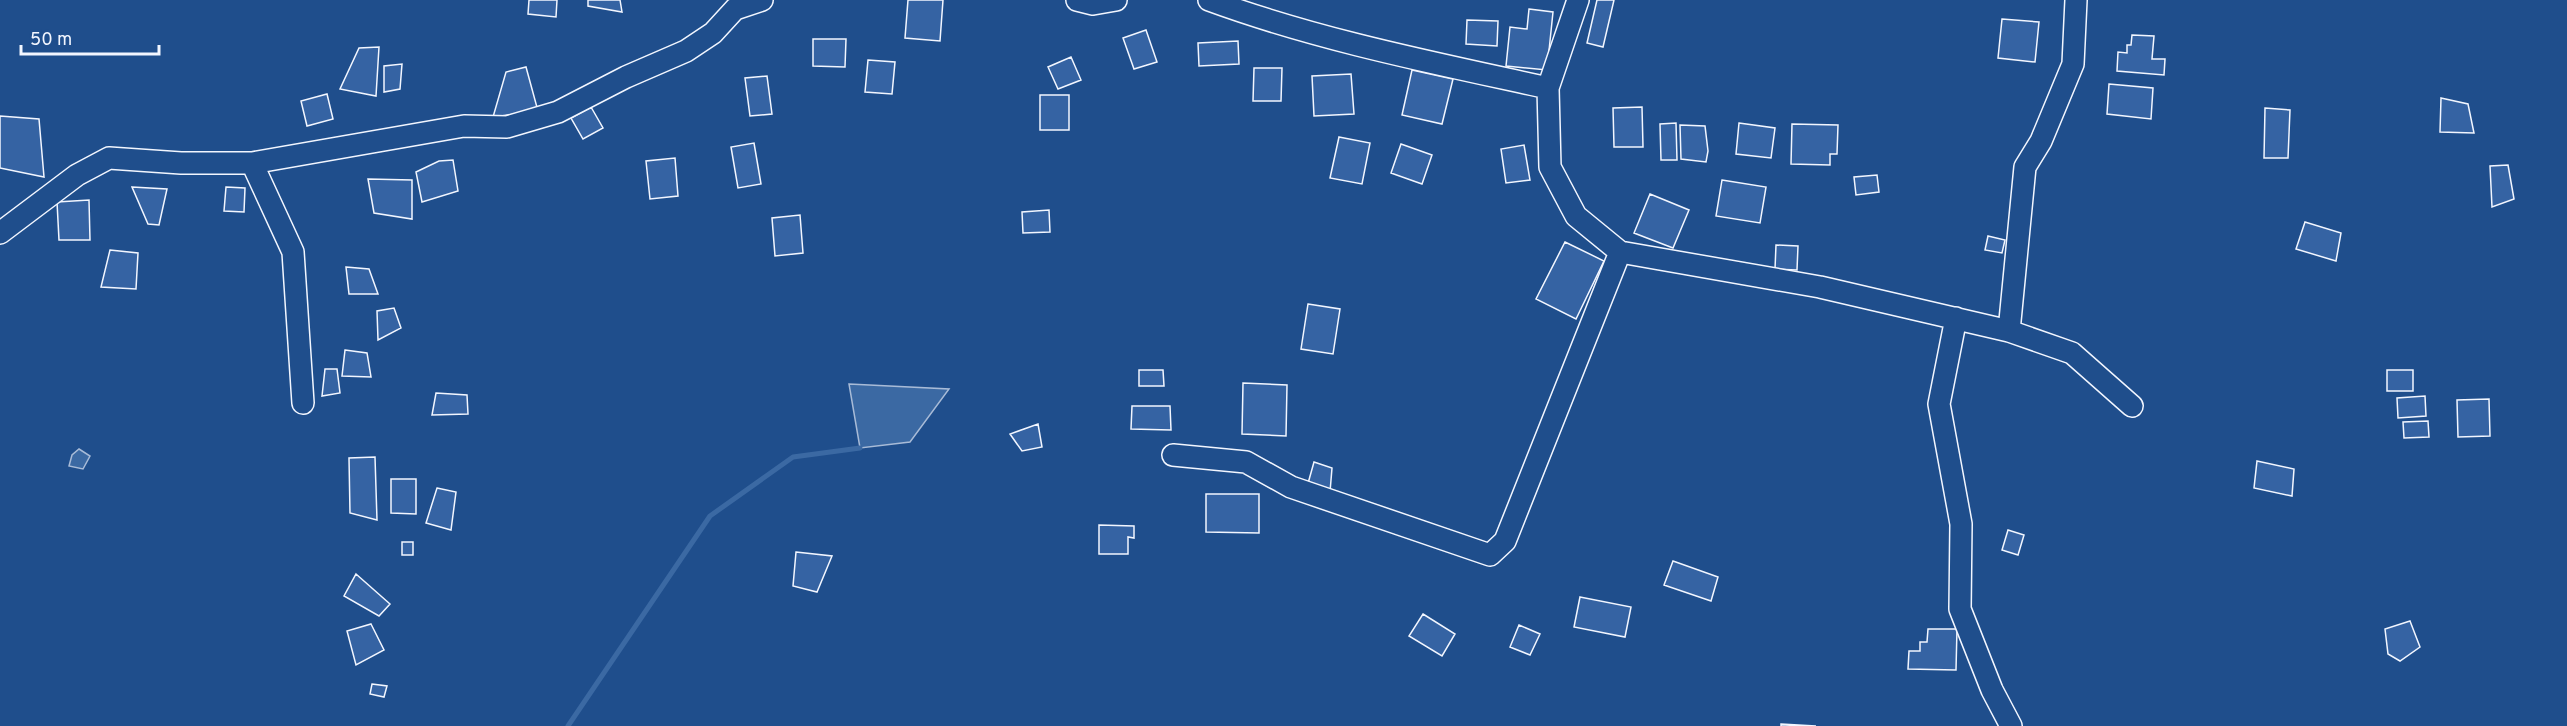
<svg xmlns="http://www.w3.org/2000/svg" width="2567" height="726" font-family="Overpass,sans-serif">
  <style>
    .water { fill: #3b69a3; stroke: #a8bbd7; stroke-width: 1.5 }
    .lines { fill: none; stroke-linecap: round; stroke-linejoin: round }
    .stream { stroke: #3b69a3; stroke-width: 5 }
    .building { fill: #3563a3; stroke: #f2f6ff; stroke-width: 1.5 }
    .minor-casing { stroke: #f2f6ff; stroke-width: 24 }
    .minor { stroke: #1f4e8c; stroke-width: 21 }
  </style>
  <rect width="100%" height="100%" fill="#1f4e8c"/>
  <path class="water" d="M849 384 949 389 910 442 860 448Z
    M79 449 90 456 83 469 69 466 72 455Z"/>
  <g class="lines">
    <path class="stream" d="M568 726 710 516 793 457 860 448"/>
  </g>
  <path class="building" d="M529 0H557L556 17 528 14Z
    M588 0H620L622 12 588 6Z
    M908 0H943L940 41 905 38Z
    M1597 0H1614L1603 47 1587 43Z
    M1529 9 1553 12 1547 70 1506 66 1510 27 1527 29Z
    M2002 19 2039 22 2035 62 1998 58Z
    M1467 20 1498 21 1497 46 1466 44Z
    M1146 30 1157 62 1134 69 1123 38Z
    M2132 35 2154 36 2152 59H2165L2164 75 2117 71 2118 52 2127 53V45H2131Z
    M813 39H846L845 67 813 66Z
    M1238 41 1239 64 1199 66 1198 43Z
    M379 47 376 96 340 89 359 48Z
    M1071 57 1081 80 1058 89 1048 67Z
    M868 60 895 62 892 94 865 92Z
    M402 64 400 89 384 92V66Z
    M526 67 538 111 493 117 506 72Z
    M1254 68H1282L1281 101H1253Z
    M1412 70 1453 79 1442 124 1402 115Z
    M1351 74 1354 114 1314 116 1312 76Z
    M767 76 772 114 750 116 745 78Z
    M2109 84 2153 88 2151 119 2107 114Z
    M327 94 333 119 307 126 301 101Z
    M1040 95H1069V130H1040Z
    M2441 98 2468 104 2474 133 2440 132Z
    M591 107 603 128 583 139 571 118Z
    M1642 107 1643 147H1614L1613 108Z
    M2265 108 2290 110 2288 158H2264Z
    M0 116 39 119 44 177 0 168Z
    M1676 123 1677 160H1661L1660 124Z
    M1739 123 1775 128 1771 158 1736 154Z
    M1792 124 1838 125 1837 154H1830V165L1791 164Z
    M1680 125 1705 126 1708 151 1706 162 1681 159Z
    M1339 137 1370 143 1362 184 1330 178Z
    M754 143 761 184 738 188 731 147Z
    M1401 144 1432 155 1422 184 1391 173Z
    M1524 145 1530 180 1506 183 1501 149Z
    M675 158 678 196 650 199 646 161Z
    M453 160 458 191 422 202 416 172 439 161Z
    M2508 165 2514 199 2492 207 2490 166Z
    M1877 175 1879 192 1856 195 1854 177Z
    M368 179 412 180V219L374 213Z
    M1722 180 1766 187 1760 223 1716 216Z
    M132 187 167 189 159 225 148 224Z
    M226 187 245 188 244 212 224 211Z
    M1650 194 1689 210 1673 248 1634 233Z
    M89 200 90 240H59L57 202Z
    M1049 210 1050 232 1023 233 1022 212Z
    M800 215 803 253 775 256 772 218Z
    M2305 222 2341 233 2336 261 2296 249Z
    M1988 236 2005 240 2002 253 1985 250Z
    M1565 242 1604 261 1576 319 1536 299Z
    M1776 245 1798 246 1797 270 1775 269Z
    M110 250 138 253 136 289 101 287Z
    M346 267 369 269 378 294H349Z
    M1308 304 1340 309 1333 354 1301 349Z
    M394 308 401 328 378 340 377 311Z
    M345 350 367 353 371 377 342 376Z
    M325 369H337L340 393 322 396Z
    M1139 370H1163L1164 386H1139Z
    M2387 370H2413V391H2387Z
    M1243 383 1287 385 1286 436 1242 434Z
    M436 393 467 395 468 414 432 415Z
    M2425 396 2426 416 2398 418 2397 398Z
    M2489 399 2490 436 2458 437 2457 400Z
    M1132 406H1170L1171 430 1131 429Z
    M2428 421 2429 437 2404 438 2403 422Z
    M1038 424 1042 447 1022 451 1010 434Z
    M375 457 377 520 350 513 349 458Z
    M2257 461 2294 469 2292 496 2254 488Z
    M1314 462 1332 468 1330 492 1307 487Z
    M391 479H416V514L391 513Z
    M437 488 456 492 451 530 426 523Z
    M1206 494H1259V533L1206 532Z
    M1099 525 1134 526V538L1128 537V554H1099Z
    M2008 530 2024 535 2018 555 2002 550Z
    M402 542H413V555H402Z
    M796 552 832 556 817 592 793 586Z
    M1673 561 1718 577 1711 601 1664 585Z
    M356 574 390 604 379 616 344 596Z
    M1580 597 1631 607 1625 637 1574 627Z
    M1423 614 1455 634 1442 656 1409 636Z
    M2410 621 2420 647 2400 661 2388 654 2385 629Z
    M371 624 384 650 356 665 347 631Z
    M1519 625 1540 634 1530 655 1510 647Z
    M1928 629H1957L1956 670 1908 669 1909 651H1920V642H1927Z
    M372 684 387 686 384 697 370 694Z
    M1781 724 1816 726H1781Z"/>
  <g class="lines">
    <g class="minor-casing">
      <path id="minor" d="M1077 0 1093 4 1116 0
        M1209 0C1318 40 1434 63 1548 88L1578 0
        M1548 88 1550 167 1576 216 1620 252 1820 287 2009 331 2072 353 2132 406
        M252 163 293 252 303 403
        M0 233 77 175 109 158 181 163H252L464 126 507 127 558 112 626 77 686 51 713 33 735 9 762 0
        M1956 318 1939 404 1961 524 1960 609 1992 690 2011 726
        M2009 331 2025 167 2041 141 2073 64 2076 0
        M1173 455 1246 462 1291 487 1490 555 1505 541 1620 252"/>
    </g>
    <use href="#minor" class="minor"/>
  </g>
  <path d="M21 45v9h138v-9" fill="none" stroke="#f2f6ff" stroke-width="3"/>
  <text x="30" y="45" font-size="18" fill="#f2f6ff" stroke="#1f4e8c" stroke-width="4.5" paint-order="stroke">50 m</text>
</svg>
